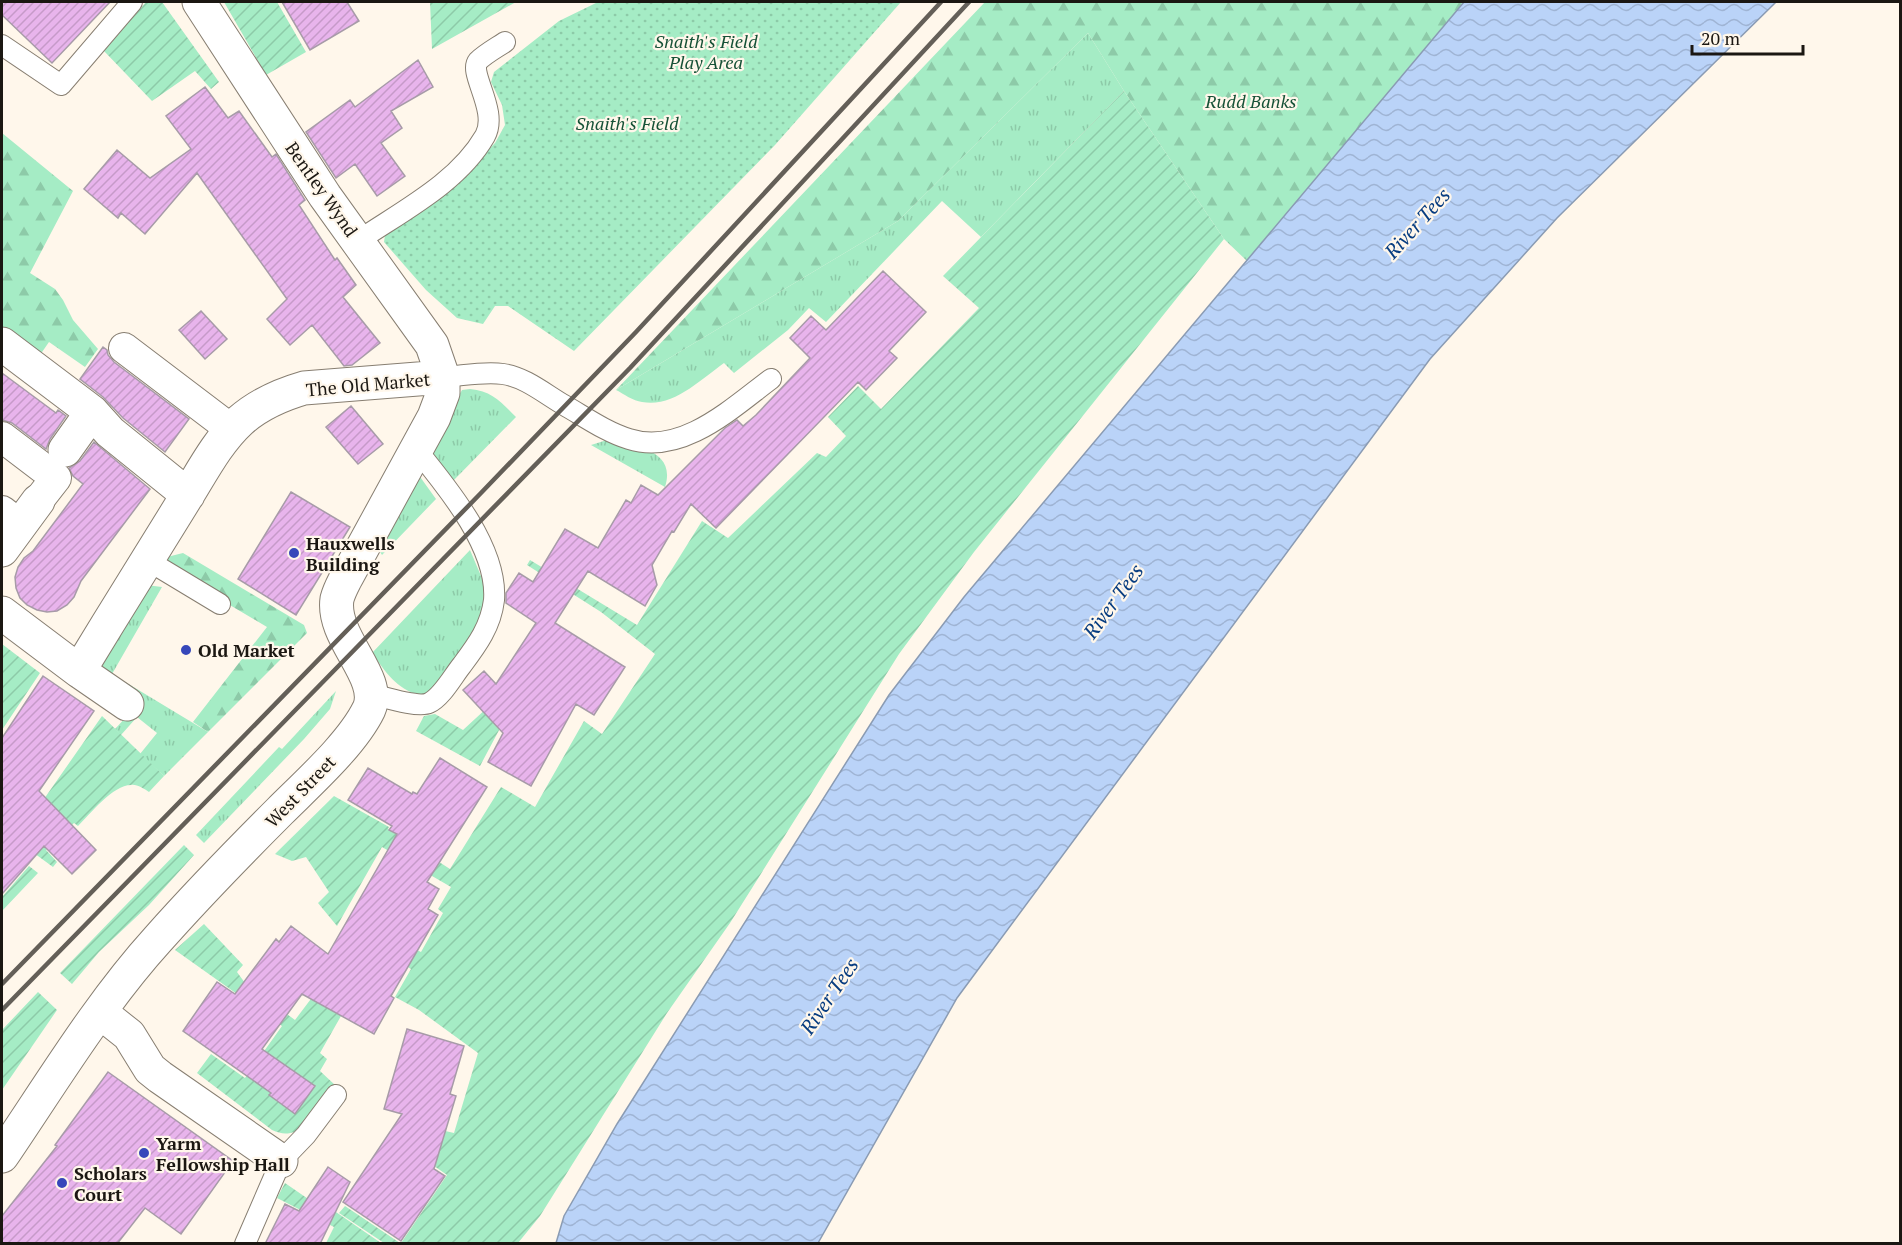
<svg xmlns="http://www.w3.org/2000/svg" width="1902" height="1245" font-family="'PT Serif',serif">
  <style>
    .grass { fill: url(#grass-tufts) }
    .forest { fill: url(#forest-firs) }
    .park { fill: url(#park-dots) }
    .garden { fill: url(#garden-furrows) }
    .water { fill: url(#water-waves); stroke: #8a9bb3; stroke-width: 1.5 }
    .building { fill: url(#building-hatch); stroke: #a79ba8; stroke-width: 1.5 }
    .lines { fill: none; stroke-linecap: round; stroke-linejoin: round }
    .service-casing { stroke: #877e71; stroke-width: 22 }
    .pedestrian-casing { stroke: #877e71; stroke-width: 32 }
    .minor-casing { stroke: #877e71; stroke-width: 35 }
    .service { stroke: #fff; stroke-width: 20 }
    .pedestrian { stroke: #fff; stroke-width: 30 }
    .minor { stroke: #fff; stroke-width: 33 }
    .rail { stroke: #645f58; stroke-width: 4.5 }
    .poi-dot { fill: #3647ba; stroke: #fff7eb; stroke-width: 2 }
    .labels { text-anchor: middle; dominant-baseline: central; stroke-width: 4.5; stroke-linejoin: round; paint-order: stroke }
    .park-label { font-size: 18px; font-style: italic; fill: #165136; stroke: #fff7eb }
    .street-label { font-size: 18px; fill: #1b1712; stroke: #fff7eb }
    .poi-label { font-size: 18px; font-weight: bold; fill: #1b1712; stroke: #fff7eb; text-anchor: start }
    .water-label { font-size: 20px; font-style: italic; fill: #083d81; stroke: #fff7eb }
  </style>
  <defs>
    <pattern id="grass-tufts" width="24" height="20" patternUnits="userSpaceOnUse" patternTransform="scale(1.5)"><rect width="24" height="20" fill="#a5ecc5"/><path d="M3 7l-1-3M5 7V3M7 7l1-3M15 17l-1-3M17 17v-4M19 17l1-3" fill="none" stroke="#8dcaa8"/></pattern>
    <pattern id="forest-firs" width="22" height="20" patternUnits="userSpaceOnUse" patternTransform="scale(1.5)"><rect width="22" height="20" fill="#a5ecc5"/><path d="M5 1l3.5 6h-7zM16 11l3.5 6h-7z" fill="#8dcaa8"/></pattern>
    <pattern id="park-dots" width="8" height="8" patternUnits="userSpaceOnUse" patternTransform="scale(1.5)"><rect width="8" height="8" fill="#a5ecc5"/><path d="M2 2h.1M6 6h.1" fill="none" stroke="#8dcaa8" stroke-width="1.8" stroke-linecap="round"/></pattern>
    <pattern id="garden-furrows" width="10" height="10" patternUnits="userSpaceOnUse" patternTransform="scale(1.5)"><rect width="10" height="10" fill="#a5ecc5"/><path d="M-1 1l2-2M0 10L10 0M9 11l2-2" fill="none" stroke="#8dcaa8"/></pattern>
    <pattern id="water-waves" width="16" height="10" patternUnits="userSpaceOnUse" patternTransform="scale(1.5)"><rect width="16" height="10" fill="#bad3f8"/><path d="M0 5q4-4 8 0t8 0" fill="none" stroke="#9fb4d4"/></pattern>
    <pattern id="building-hatch" width="6" height="6" patternUnits="userSpaceOnUse" patternTransform="scale(1.5)"><rect width="6" height="6" fill="#e8b4ec"/><path d="M-1 1l2-2M0 6l6-6M5 7l2-2" fill="none" stroke="#c69ac9"/></pattern>
  </defs>
  <rect width="100%" height="100%" fill="#fff7eb"/>
  <path class="grass" d="M1088 33 1124 91 981 237 942 201 826 322 809 308 788 330 734 373 724 363C700 380 673 408 642 402 633 401 624 394 616 390L898 221Z
    M470 389C492 391 501 402 516 417L452 482 427 451 462 390Z
    M607 440C634 446 677 449 665 487L591 445Z
    M418 474 436 499 382 555 379 550Z
    M470 550 484 583 485 611 474 633 432 690 420 696C395 687 387 674 372 653Z
    M146 585 162 587 112 674 208 732 164 776 140 754 157 733 137 717 121 735 115 729 141 701 103 671 102 664Z
    M336 691 330 709 304 739 204 843 196 835 279 747 282 749Z"/>
  <path class="forest" d="M985 2H1464L1247 261 1224 239 1124 91 1088 33 898 221 616 390Z
    M2 133 73 191 30 273 55 289 63 300 73 320 98 349 85 367 49 342 40 355 2 328Z
    M183 553 304 625 307 633 208 732 193 722 267 627 174 572 165 559 167 557Z"/>
  <path class="park" d="M598 2H901L775 145 574 351 508 306H495L483 324 457 318 426 290 384 242 385 235 447 191 495 143 505 125 502 105 491 82 494 72 559 21Z"/>
  <path class="garden" d="M146 2H162L219 82 211 89 195 71 152 101 104 51Z
    M224 2H277L306 52 266 75Z
    M430 2H516L432 49Z
    M1124 91 1224 239 974 552 899 654 730 923 667 1013 540 1216 518 1243H401L447 1175 427 1161 441 1130 454 1133 478 1053 419 1010 395 997 411 969 399 961 407 945 421 952 443 913 438 909 451 887 382 847 337 926 318 903 329 892 306 857 292 861 275 854 334 796 389 827 388 829 450 869 501 787 535 807 584 721 602 734 655 654 601 612 527 565 530 560 637 625 702 521 728 538 817 453 826 457 846 436 828 417 858 386 881 409 979 308 943 276Z
    M2 644 40 673 2 730Z
    M514 683 522 687 480 766 416 731 424 716 435 714 463 730Z
    M102 716 164 776 149 792C144 789 137 784 131 785 113 785 90 814 78 826L74 823 46 850 57 862 53 867 12 837 23 820 2 805V785L37 809Z
    M184 845 194 855 149 905 99 952 72 984 60 973Z
    M29 866 38 873 2 911V897Z
    M204 924 243 965 237 972 245 983 295 1020 329 975 317 965 326 952 337 965 362 979 320 1053 327 1059 320 1071 335 1085 296 1131C287 1135 281 1134 272 1130L197 1073 211 1054 245 1078 282 1026 175 950Z
    M38 992 57 1010 2 1090V1030Z
    M285 1183 314 1203 317 1199 381 1243H326L334 1227 277 1198Z
    M345 1206 400 1243H384L339 1213Z"/>
  <path class="water" d="M1464 2H1776L1557 218 1430 359 957 998 818 1243H556L564 1216 617 1124 889 695 964 597Z"/>
  <path class="building" d="M2 2H110L52 63 2 15Z
    M282 2H347L359 21 310 50Z
    M418 60 433 87 391 111 402 128 381 143 405 176 377 196 355 164 336 178 306 132 350 100 355 107Z
    M205 87 228 118 239 111 272 157 276 154 305 200 299 205 335 260 337 258 356 285 343 297 380 343 352 365 344 366 312 325 290 345 267 319 287 299 197 173 145 234 121 213 118 218 84 189 117 150 150 178 191 149 166 116Z
    M883 271 926 312 889 351 897 358 866 390 858 382 716 528 691 504 674 532 672 531 652 565 657 585 645 606 588 571 555 623 625 667 594 715 576 704 531 786 488 762 503 733 463 690 484 671 496 684 536 623 506 603V593L519 573 533 582 565 529 598 548 626 500 631 503 641 485 658 495 725 428 737 420 743 426 756 415 810 358 790 338 811 316 826 330Z
    M201 311 227 339 205 359 179 330Z
    M103 347 107 350 108 355 114 362 189 419 165 452 123 418 103 397 80 379Z
    M2 373 56 413 58 410 66 416 50 439 46 449 12 423 2 420Z
    M351 406 383 444 358 464 326 427Z
    M94 442 150 489 81 581 74 597 67 605 57 611 47 612 37 610 27 605 20 598 16 588 15 577 18 567 24 558 33 551 83 484 73 476 69 468 80 461Z
    M291 492 350 527 296 615 238 579Z
    M43 676 94 711 39 791 96 850 72 874 44 846 2 894V738Z
    M440 758 487 787 427 882 439 889 428 909 438 915 391 996 394 998 374 1034 302 994 262 1049 315 1086 295 1114 269 1095 271 1093 183 1031 217 982 235 994 276 939 279 942 291 926 328 954 397 834 389 830 392 826 348 800 368 768 412 794 413 792 417 794Z
    M407 1029 464 1046 450 1094 456 1096 434 1169 445 1176 401 1241 343 1202 402 1114 384 1109Z
    M108 1072 233 1161 181 1234 145 1208 117 1244H2V1216L57 1146 55 1145Z
    M328 1167 350 1182 320 1244H265L285 1204 299 1211Z"/>
  <g class="lines">
    <g class="service-casing">
      <path id="service" d="M2 45 61 85 132 2
        M358 241C402 211 458 183 485 136 499 111 468 73 478 61 485 54 496 48 505 42
        M443 377C462 376 484 371 503 374 525 377 545 394 564 405 585 417 606 432 629 439 682 456 732 408 771 379
        M147 560 220 604
        M371 694C384 697 418 708 429 703 442 697 453 676 462 665 477 645 491 626 494 600 498 548 447 487 416 449
        M245 1244 281 1161 306 1135 336 1095"/>
    </g>
    <g class="pedestrian-casing">
      <path id="pedestrian" d="M124 348 232 430
        M2 437 56 478 38 501
        M2 511 20 525"/>
    </g>
    <g class="minor-casing">
      <path id="minor" d="M2 344 92 412 110 432 188 495
        M65 450 92 412
        M2 550 38 501
        M2 613 79 671C113 615 148 559 182 504 200 476 216 443 240 421 258 405 280 395 304 388L443 377
        M79 671 127 704
        M100 1012 129 1035 150 1069 160 1077 281 1161
        M2 1156C51 1084 99 1004 158 939 197 895 238 853 280 811 308 783 352 744 369 709 383 677 331 638 337 599 339 591 343 584 346 578L434 417 443 393V377L432 345 325 196 199 2"/>
    </g>
    <use href="#service" class="service"/>
    <use href="#pedestrian" class="pedestrian"/>
    <use href="#minor" class="minor"/>
    <path class="rail" d="M2 984 480 494 636 332 941 2
      M2 1010 630 368 969 2"/>
  </g>
  <g class="poi-dot">
    <circle cx="294" cy="553" r="6"/>
    <circle cx="186" cy="650" r="6"/>
    <circle cx="144" cy="1153" r="6"/>
    <circle cx="62" cy="1183" r="6"/>
  </g>
  <g class="labels">
    <g class="park-label">
      <text x="706" y="41">Snaith's Field<tspan x="706" dy="21">Play Area</tspan></text>
      <text x="1251" y="101">Rudd Banks</text>
      <text x="627" y="123">Snaith's Field</text>
    </g>
    <g class="street-label">
      <text transform="translate(322 189) rotate(55)">Bentley Wynd</text>
      <text transform="translate(368 384) rotate(-5)">The Old Market</text>
      <text transform="translate(300 791) rotate(-46)">West Street</text>
    </g>
    <g class="poi-label">
      <text x="306" y="543">Hauxwells<tspan x="306" dy="21">Building</tspan></text>
      <text x="198" y="650">Old Market</text>
      <text x="156" y="1143">Yarm<tspan x="156" dy="21">Fellowship Hall</tspan></text>
      <text x="74" y="1173">Scholars<tspan x="74" dy="21">Court</tspan></text>
    </g>
    <g class="water-label">
      <text transform="translate(1417 223) rotate(-48)">River Tees</text>
      <text transform="translate(1113 601) rotate(-54)">River Tees</text>
      <text transform="translate(829 996) rotate(-56)">River Tees</text>
    </g>
  </g>
  <rect width="1902" height="1245" fill="none" stroke="#1b1712" stroke-width="6"/>
  <path d="M1692 45v9h111v-9" fill="none" stroke="#1b1712" stroke-width="3"/>
  <text x="1701" y="45" font-size="18" fill="#1b1712" stroke="#fff7eb" stroke-width="4.5" paint-order="stroke">20 m</text>
</svg>
